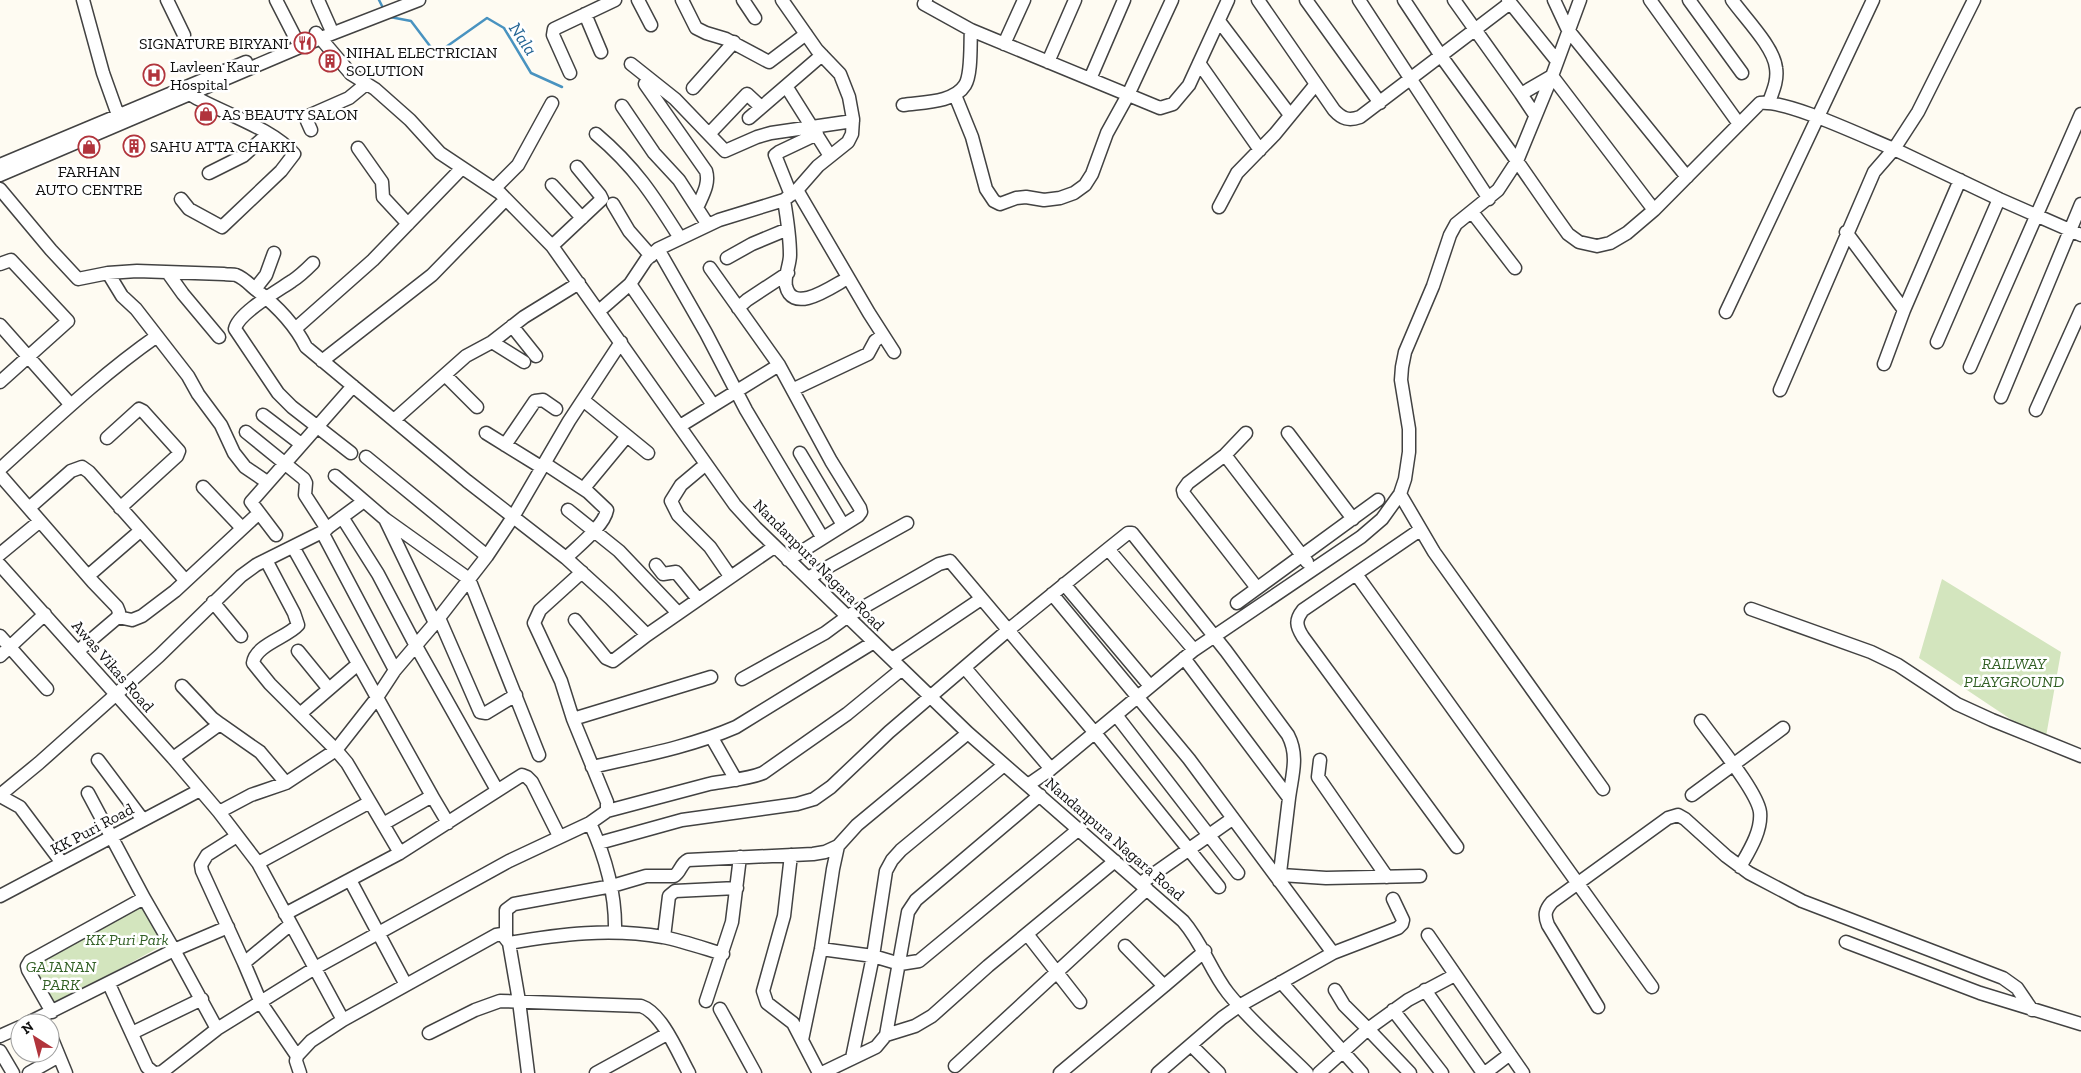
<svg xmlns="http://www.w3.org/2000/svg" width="2081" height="1073" font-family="'Zilla Slab',serif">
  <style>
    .green { fill: #d3e5be }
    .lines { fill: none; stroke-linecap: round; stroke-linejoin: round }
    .stream { stroke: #4993c0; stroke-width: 2.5 }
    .minor-casing { stroke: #424242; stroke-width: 15 }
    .minor { stroke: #fff; stroke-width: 12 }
    .labels { text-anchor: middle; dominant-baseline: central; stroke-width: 5; stroke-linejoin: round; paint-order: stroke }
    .poi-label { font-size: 16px; fill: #0f0f0f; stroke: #fff; text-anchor: start }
    .street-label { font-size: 16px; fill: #0f0f0f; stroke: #fff }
    .park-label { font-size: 16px; font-style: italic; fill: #326025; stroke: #fff }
    .water-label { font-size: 18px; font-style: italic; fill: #246594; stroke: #fff }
  </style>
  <rect width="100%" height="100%" fill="#fefbf2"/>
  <path class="green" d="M1942 579 2061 652 2045 742 1919 658Z
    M142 906 165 944 50 1007 31 965Z"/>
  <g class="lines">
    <path class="stream" d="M379 0 384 10
      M390 17 411 21 436 54 487 18 504 28 531 73 562 87"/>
    <g class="minor-casing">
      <path id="minor" d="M83 0 103 73 118 115
        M167 0 184 35
        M276 0 297 41
        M318 0 330 27
        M638 0 651 25
        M682 0 696 28 706 33 726 39 769 62 806 34
        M743 0 755 18
        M782 0 817 50 840 74 849 97 853 119 852 134 848 142 818 166 797 190 869 313 894 352
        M926 0 924 4 971 30 1160 108 1173 104 1189 85 1228 0
        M1258 0 1334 110C1342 119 1349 121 1360 117L1510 3
        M1306 0 1380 103
        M1359 0 1489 199
        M1404 0 1441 56 1517 161 1553 213 1568 234 1579 242 1597 246 1610 243 1627 233 1654 210 1760 103C1788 100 1864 137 1894 149L1874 172 1780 390
        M1454 0 1521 94 1552 76 1654 210
        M1508 0 1557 61
        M1554 0 1568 30 1687 177
        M1650 0 1739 124
        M1689 0 1742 73
        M1732 0C1744 17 1774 47 1776 68 1778 80 1773 91 1769 102
        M1974 0 1918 112 1894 149 1999 199 2081 235
        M585 14 601 52
        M1219 21 1290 115
        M316 33 351 74 375 89 410 120 440 153 500 193 552 246 735 505 756 528 968 733 1183 921C1203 944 1210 970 1228 993 1251 1022 1281 1047 1307 1073
        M1004 44 1024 0
        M1048 62 1075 0
        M1199 63 1260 150
        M631 64 675 99 725 151 757 137 771 133 853 121
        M570 73 553 35 554 29 615 0
        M1090 79 1124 0
        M645 84 706 171C710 184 702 196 697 208
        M786 86 830 156
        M693 88 734 42
        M1521 94 1535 115
        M955 95 972 137 986 189 994 201 1000 204 1016 198 1026 197 1044 200 1060 198 1074 193 1085 185 1092 174 1107 133 1128 95 1172 0
        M903 105C922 102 954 103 965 85 972 74 970 43 971 30
        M622 106 654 153 679 180 708 225
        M749 118 822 55
        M311 130 307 121 308 116 349 98 366 84
        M596 134C635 167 653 195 680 238
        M709 134 747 94 761 107
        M358 148 382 182 383 197 408 224
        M0 165 246 62
        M209 173 243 156 268 134
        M0 175 321 38 419 0
        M552 185 582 218
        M0 189 51 250 78 279 108 273 137 271 224 274C228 275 233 274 236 275 244 278 249 284 255 289 276 305 294 323 306 347L467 481 566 558 610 598 647 635
        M494 189 518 165 552 103
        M791 195 775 155 779 152 817 134
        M181 199 189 209 222 227 281 171 294 154C272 128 222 113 191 95
        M784 200C787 218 790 237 790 255 790 265 784 276 786 286 793 316 834 285 848 278
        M613 204 629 231 651 256
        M1219 207 1237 173 1275 134 1316 84
        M1472 212 1515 268
        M1846 232 1904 310
        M552 246 602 199 600 195 577 167
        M658 249 706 333 746 410 822 537
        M727 258 752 244 788 229
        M313 263C307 269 300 276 292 281 279 290 238 313 235 329L278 393 292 407 351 453
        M0 264 11 260 68 321 0 382
        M710 268 779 365 831 461 860 508 861 512 858 516 788 560
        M108 273 122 296 136 309 188 376 198 394 221 425 234 453 245 467 267 482
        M168 273 183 294 219 337
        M630 284 713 405
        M255 289 266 275 274 253
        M738 308 747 300 788 273
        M599 311 630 284 646 260 658 249 719 220 784 200 797 190
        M1726 312 1873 0
        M0 325 71 405
        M512 326 536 356
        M295 329 373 260 462 168
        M492 342 524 362
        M1937 342 1999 199
        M322 361 432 275 506 199
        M1884 364 1904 310 1960 180
        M1970 367 2081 114
        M445 375 477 407
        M794 389 868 354 875 341 883 335
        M2001 397 2081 204
        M583 400 648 453
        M2036 410 2081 310
        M263 415 301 444
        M394 420 466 356 492 342 524 317 579 283
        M680 426 779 365
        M246 432 304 479 306 483 305 495 327 529
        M486 433 541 467
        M1246 433 1225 455 1188 483 1183 490 1184 494 1257 588
        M1288 433 1353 519
        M107 438 139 409 143 411 179 451 177 456 120 508
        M505 445 535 401 543 400 556 409
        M800 453 843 525
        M1225 455 1307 562
        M366 457 487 556
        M544 463 588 492 607 510C604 526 578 546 566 558
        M706 464 681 485 671 501 678 515 710 547 730 576
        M0 469C51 423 101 375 157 336
        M0 475 93 582 117 607 119 612 118 617 78 651
        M335 476 385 519 435 623
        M203 487 242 528
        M584 488 627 436
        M1400 494 1434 552 1603 789
        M29 508 71 471 82 467 89 472 185 580
        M568 510 619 551 678 613
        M342 517 378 574 416 646 497 790
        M385 519 469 579 539 755
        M1420 530 1303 610C1295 620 1296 626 1303 637L1457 847
        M322 532 395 670
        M276 535 251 502 353 386
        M293 547 432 796 383 824
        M1108 549 1194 650
        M0 554 40 521
        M0 565 173 758 219 812 258 863 343 1020
        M656 565 663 574 676 572 698 599
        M1356 574 1652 987
        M88 576 140 531
        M808 578 907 523
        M1064 584 1150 686
        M1052 594 1189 759 1333 953 1239 1006 1222 1018 1158 1073
        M213 602 241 636
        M1237 603 1378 500
        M1751 609 1871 652 1898 665 1957 704 1992 720 2081 756
        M118 617 132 620 142 616 175 591 259 513
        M439 618 480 712 486 713 516 695
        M575 620 606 658 613 661 647 635 774 547
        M0 636 47 689
        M298 651 329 689
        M0 656 45 614
        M1184 658 1289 798 1279 881
        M892 659 981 599
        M965 668 1051 769
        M742 679 825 633 848 616 939 564 950 561 1095 733 1219 887
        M182 686 212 718 220 724
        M300 714 358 664
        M1116 715 1238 873
        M573 719 711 677
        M1701 721C1715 741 1757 791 1760 812 1762 831 1749 851 1740 867
        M712 738 736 780
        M173 758 220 724 260 752 286 783
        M98 760 143 820
        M1320 760 1318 777 1387 877
        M592 767C640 756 690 747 736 727L874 642
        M1028 785 1051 769 1194 650 1361 537 1382 519 1400 494 1405 479 1409 452V429L1401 380 1402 367 1405 352 1433 286 1450 235 1456 224 1498 190 1517 161 1552 76 1580 0
        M0 795 39 763 159 656 241 576 256 565 322 532 364 501
        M1692 795 1783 728
        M0 796 20 807 62 863
        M432 796 448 823
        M370 802 400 853
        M607 811 709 784C727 780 746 780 763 773L847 714 902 669
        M219 812 251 795 286 783 336 750 376 699 395 670 435 623 487 556 513 517 569 421 621 342
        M590 823C606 858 616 893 615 932
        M237 836 207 855 201 865 202 871 244 963 261 1003 297 1056
        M599 843 682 820 797 804 814 799 831 787 889 732 1007 631 1108 549 1128 533H1132L1226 651 1288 735C1299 756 1292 775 1289 798
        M791 855 784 916 763 991 767 1003 793 1023 819 1073
        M258 863 370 802 347 763 336 750 270 684 253 663C255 645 288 637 298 625L294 613 266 560
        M1281 875 1326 878 1420 876
        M350 880 406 985
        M1141 883 1232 819
        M0 896 200 790
        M285 914 400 853 522 775 527 777 532 782 559 836
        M1027 934 1080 1002
        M1428 935 1523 1073
        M664 937 669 896 675 891 737 888
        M506 938V910L514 904 612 886 646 876H674C681 872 680 864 688 860L813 854 825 852 838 846 857 825 968 733
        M1846 942 1980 993 2081 1024
        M509 943C561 934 610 928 663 937 683 941 703 948 723 954
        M821 949 873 956 900 964 919 961 1079 829
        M1333 953 1398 928 1402 924 1403 920 1393 899
        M244 963 291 924
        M1281 982 1362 1073
        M109 984 147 1067 154 1073
        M1164 986 1205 951
        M1335 990 1344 1005 1368 1029 1408 1000 1455 975
        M1425 990 1483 1073
        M706 1001 732 922 740 857
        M1598 1007 1548 925C1544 915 1545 910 1552 902L1668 818 1678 815 1685 819 1726 856 1749 873 1802 901 2003 978 2017 988 2032 1010
        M720 1009 755 1073
        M1393 1010 1442 1073
        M52 1012 28 970 27 966 30 961 144 898
        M28 1023 174 950 144 898 88 793
        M217 1029 174 950 228 927
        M132 1033 202 999
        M429 1033 475 1010 500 1001 641 1006C662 1013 678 1053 689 1073
        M50 1034 66 1073
        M886 1035 915 1026 932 1016 988 966 1115 861
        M0 1036 20 1027
        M802 1040 821 949 833 869 838 846
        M1191 1045 1219 1073
        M0 1051 13 1073
        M852 1058 873 956 886 871 892 860 901 850 1004 765
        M955 1066 1147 889
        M29 1073 59 1056
        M157 1073 162 1072 217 1029 315 968 509 861 590 823 607 811V802L573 719 561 681 534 623 540 610 582 572
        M300 1073 296 1061 297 1056 311 1041 343 1020 496 935 502 934 509 943 519 1001 528 1073
        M596 1073 667 1034
        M822 1073 876 1047 886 1035 908 912 916 900 1040 795
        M1060 1073 1164 986 1125 946
        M1319 1073 1368 1029 1410 1073
        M1485 1073 1510 1054"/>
    </g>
    <use href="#minor" class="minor"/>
  </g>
  <defs>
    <g id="restaurant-ring" transform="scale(1.125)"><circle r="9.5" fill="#fff" stroke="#b1343c" stroke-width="1.5"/><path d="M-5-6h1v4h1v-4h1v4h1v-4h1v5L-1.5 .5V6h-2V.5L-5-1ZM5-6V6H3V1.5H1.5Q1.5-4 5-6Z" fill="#b1343c"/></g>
    <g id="building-ring" transform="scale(1.125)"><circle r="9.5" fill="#fff" stroke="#b1343c" stroke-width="1.5"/><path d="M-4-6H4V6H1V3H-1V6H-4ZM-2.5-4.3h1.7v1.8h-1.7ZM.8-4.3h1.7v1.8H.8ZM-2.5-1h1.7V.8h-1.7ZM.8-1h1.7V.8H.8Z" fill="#b1343c"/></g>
    <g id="hospital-ring" transform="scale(1.125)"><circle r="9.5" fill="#fff" stroke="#b1343c" stroke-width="1.5"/><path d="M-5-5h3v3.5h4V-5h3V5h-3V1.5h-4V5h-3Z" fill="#b1343c"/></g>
    <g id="shop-ring" transform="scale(1.125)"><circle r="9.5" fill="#fff" stroke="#b1343c" stroke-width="1.5"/><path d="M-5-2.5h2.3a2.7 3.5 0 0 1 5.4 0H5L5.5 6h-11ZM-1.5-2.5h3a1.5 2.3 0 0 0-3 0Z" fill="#b1343c"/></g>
  </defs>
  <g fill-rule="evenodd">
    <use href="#restaurant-ring" x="305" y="43"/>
    <use href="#building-ring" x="330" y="61"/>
    <use href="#hospital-ring" x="154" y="75"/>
    <use href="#shop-ring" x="206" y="114"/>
    <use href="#building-ring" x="134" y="146"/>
    <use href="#shop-ring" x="89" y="147"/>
  </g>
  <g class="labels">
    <g class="poi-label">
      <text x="289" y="43" text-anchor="end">SIGNATURE BIRYANI</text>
      <text x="346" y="52">NIHAL ELECTRICIAN<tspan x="346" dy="18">SOLUTION</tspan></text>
      <text x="170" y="66">Lavleen Kaur<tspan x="170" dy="18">Hospital</tspan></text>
      <text x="222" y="114">AS BEAUTY SALON</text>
      <text x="150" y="146">SAHU ATTA CHAKKI</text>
      <text x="89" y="171" text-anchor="middle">FARHAN<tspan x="89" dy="18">AUTO CENTRE</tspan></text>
    </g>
    <g class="street-label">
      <text transform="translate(819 565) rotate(45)">Nandanpura Nagara Road</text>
      <text transform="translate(113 666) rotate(49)">Awas Vikas Road</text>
      <text transform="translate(92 829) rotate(-28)">KK Puri Road</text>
      <text transform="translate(1115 839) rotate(41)">Nandanpura Nagara Road</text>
    </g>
    <g class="park-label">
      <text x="2014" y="663">RAILWAY<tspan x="2014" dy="18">PLAYGROUND</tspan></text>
      <text x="127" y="939">KK Puri Park</text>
      <text x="61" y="966">GAJANAN<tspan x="61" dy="18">PARK</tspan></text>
    </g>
    <g class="water-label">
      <text transform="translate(523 39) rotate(56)">Nala</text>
    </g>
  </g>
  <g transform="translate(35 1038) rotate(324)"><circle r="24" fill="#ffffff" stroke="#9f9f9f"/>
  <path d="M0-4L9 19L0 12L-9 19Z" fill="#b1343c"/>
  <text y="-8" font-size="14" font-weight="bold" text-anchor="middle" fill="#0f0f0f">N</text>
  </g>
</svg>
